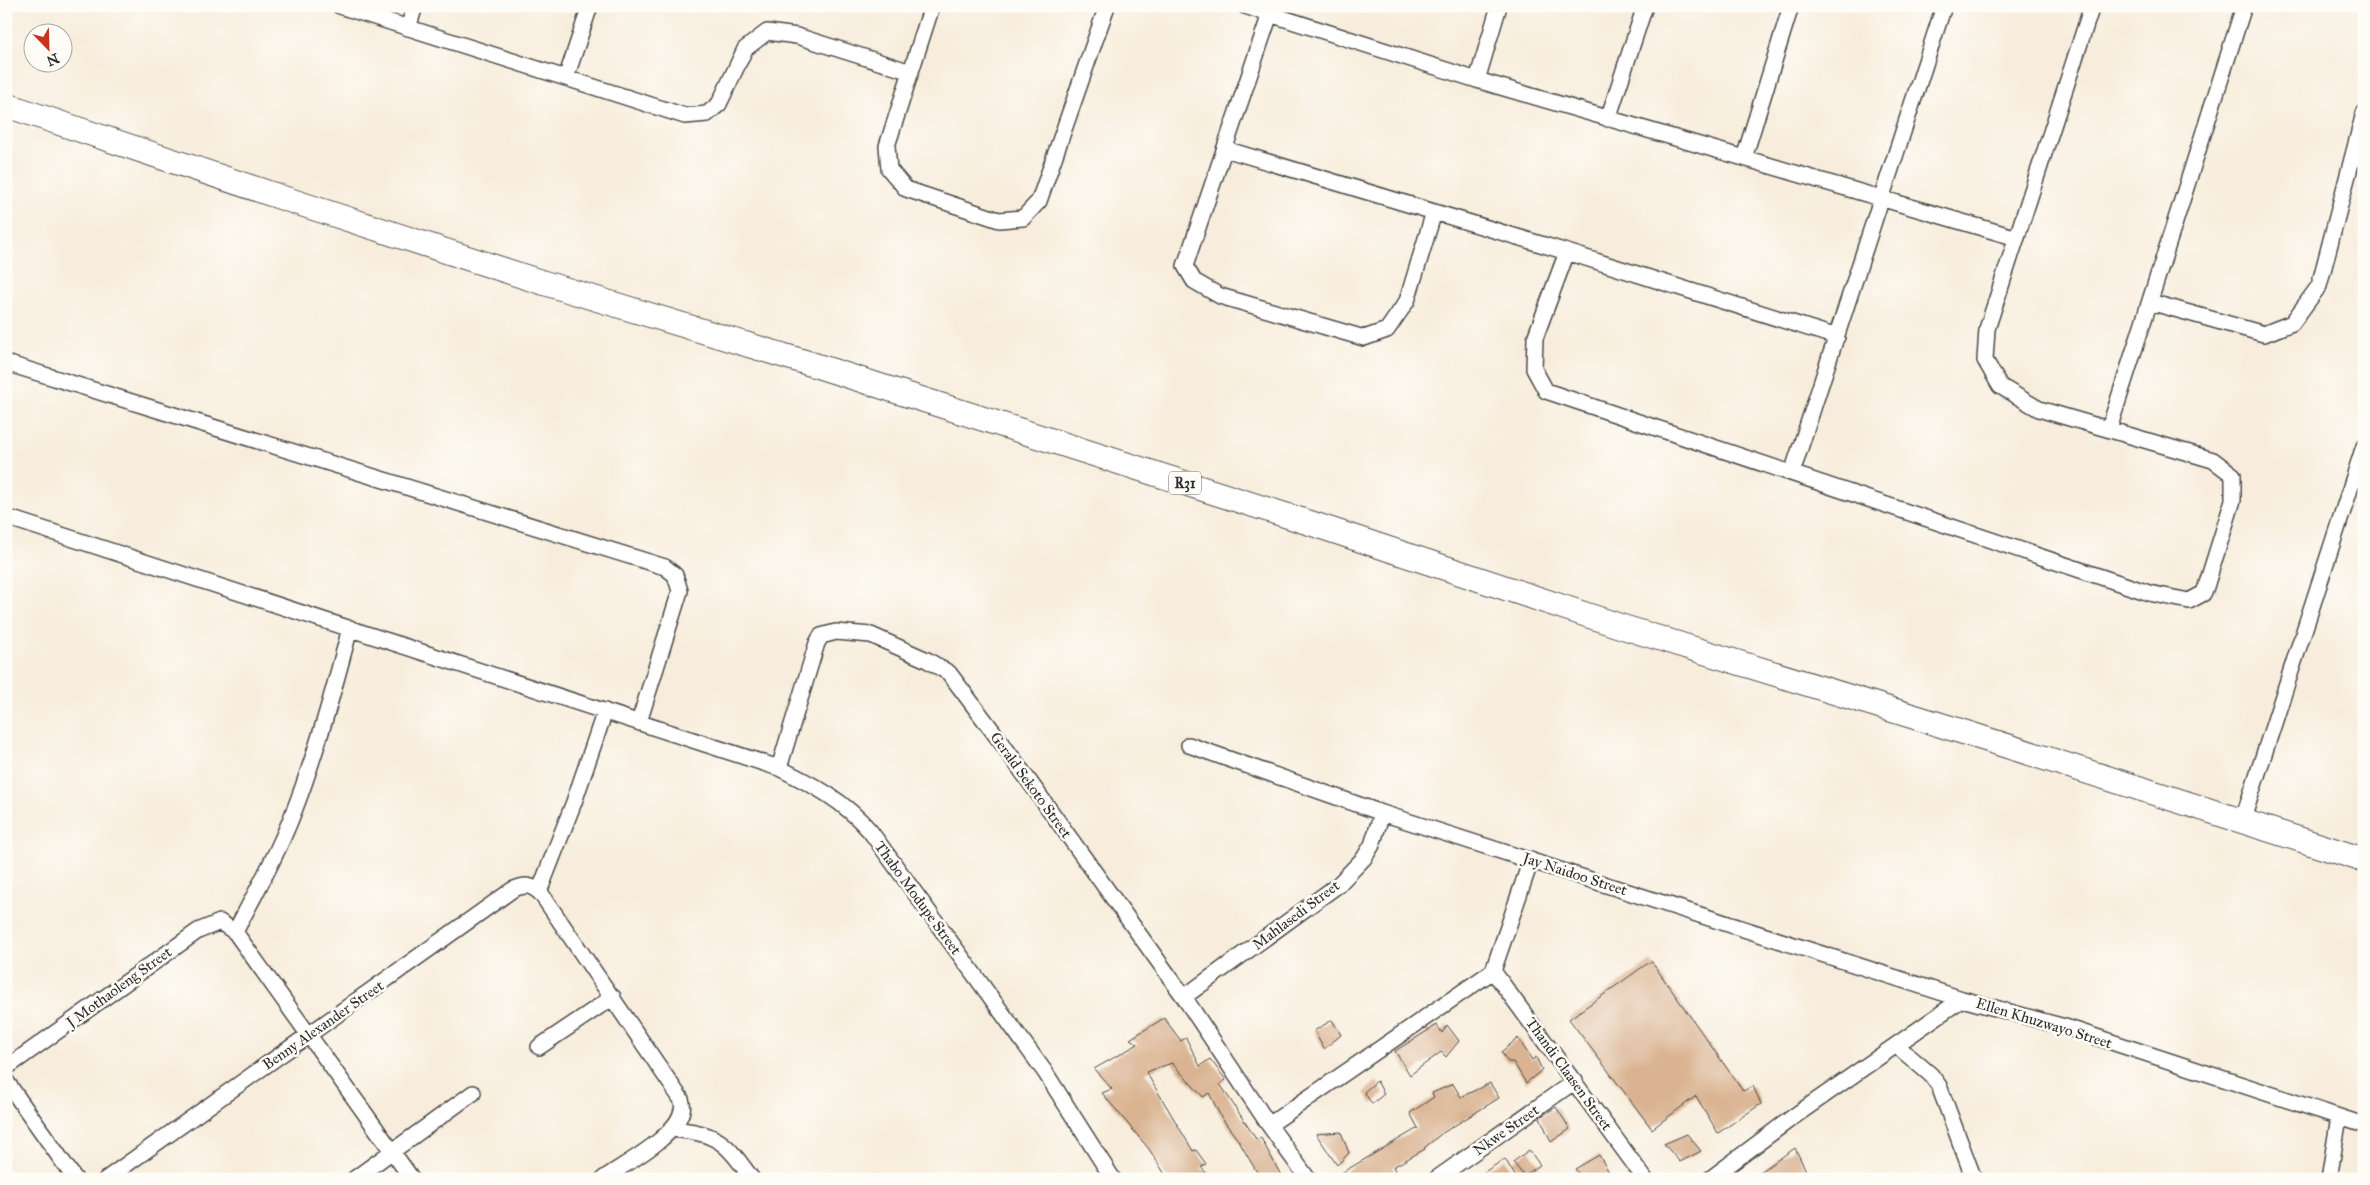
<svg xmlns="http://www.w3.org/2000/svg" width="2370" height="1185" font-family="'IM FELL Great Primer',serif">
  <style>
    .building { fill: #dab492 }
    .lines { fill: none; stroke-linecap: round; stroke-linejoin: round }
    .street-casing { stroke: #4a4846; stroke-width: 18 }
    .primary-casing { stroke: #4a4846; stroke-width: 26 }
    .street { stroke: #fff; stroke-width: 15 }
    .primary { stroke: #fff; stroke-width: 24 }
    .labels { text-anchor: middle; dominant-baseline: central; stroke-width: 5; stroke-linejoin: round; paint-order: stroke }
    .shield { fill: #fdfcf7; stroke: #6a6a68; stroke-width: 1 }
    .shield-label { font-size: 14px; font-weight: bold; fill: #2b2b2b }
    .street-label { font-size: 15px; fill: #2b2b2b; stroke: #fdfcf7 }
  </style>
  <rect width="100%" height="100%" fill="#fdfcf7"/>
  <filter id="ink" filterUnits="userSpaceOnUse"><feTurbulence type="fractalNoise" baseFrequency=".02" numOctaves="2"/><feDisplacementMap in="SourceGraphic" scale="10" xChannelSelector="R" yChannelSelector="G"/><feConvolveMatrix kernelMatrix="1 2 1 2 8 2 1 2 1" color-interpolation-filters="sRGB"/></filter>
  <filter id="wash" filterUnits="userSpaceOnUse"><feTurbulence type="fractalNoise" baseFrequency=".0096" numOctaves="4" result="noise"/><feDisplacementMap in="SourceGraphic" scale="20" xChannelSelector="R" yChannelSelector="G"/><feGaussianBlur stdDeviation="1.12" result="paint"/><feColorMatrix in="noise" values="0 0 0 0 0 0 0 0 0 0 0 0 0 0 0 0 0 1.4 0 .05"/><feComposite in="paint" operator="in"/></filter>
  <g filter="url(#wash)">
    <rect width="100%" height="100%" fill="#f8eddc"/>
    <g id="blocks">
      <path class="building" d="M1651 961 1743 1091 1753 1086 1761 1104 1718 1133 1696 1096 1652 1129 1569 1019Z
        M1164 1018 1181 1041 1186 1038 1200 1066 1210 1059 1226 1080 1220 1084 1256 1139 1261 1138 1283 1179H1261L1238 1140 1221 1117 1209 1093 1203 1097 1172 1063 1146 1072 1193 1151 1196 1150 1206 1164 1201 1167 1211 1179H1168L1149 1149 1102 1093 1112 1089 1094 1069 1138 1044 1130 1039Z
        M1332 1020 1341 1035 1324 1049 1314 1031Z
        M1437 1025 1442 1033 1447 1025 1459 1041 1446 1057 1441 1052 1410 1075 1395 1051Z
        M1518 1038 1532 1060 1536 1057 1542 1070 1526 1083 1513 1062H1508L1501 1052Z
        M1377 1081 1384 1094 1372 1104 1364 1092Z
        M1490 1083 1499 1098 1441 1134 1424 1148 1425 1149 1393 1167 1400 1179H1331L1418 1128 1410 1113 1434 1097 1432 1093 1453 1084 1461 1097Z
        M1556 1107 1570 1129 1551 1142 1540 1117Z
        M1341 1132 1349 1153 1337 1165 1316 1134Z
        M1687 1134 1701 1151 1680 1162 1664 1144Z
        M1795 1148 1810 1179H1750Z
        M1529 1150 1540 1165 1524 1176 1513 1162Z
        M1599 1155 1610 1174 1603 1179H1583L1575 1169Z
        M1505 1159 1517 1179H1473Z"/>
    </g>
  </g>
  <g filter="url(#ink)">
    <use href="#blocks" fill-opacity="0" stroke="#4a4846" stroke-width="1"/>
    <g class="lines">
      <g class="street-casing">
        <path id="street" d="M340 6 685 116 707 114 719 104 745 49 767 32 797 36 911 72
          M932 6 887 146 889 169 906 189 999 220 1023 218 1039 201 1107 6
          M1245 6 1477 80 2017 238
          M1270 14 1185 266 1194 281 1220 296 1364 338 1387 330 1407 301 1434 212
          M408 28 415 6
          M566 78 590 6
          M1477 80 1499 6
          M1608 119 1645 6
          M1225 149 1567 252 1837 337
          M1744 158 1791 6
          M1567 252 1535 338 1534 369 1546 391 2149 593 2189 601 2204 593 2233 500V475L2213 460 2039 409 2000 386 1985 360 1987 329 2092 6
          M2150 302 2264 334 2292 323 2319 286 2364 113
          M6 363 665 567 675 575 680 591 639 722
          M2109 429 2244 6
          M1792 473 1944 6
          M6 517 779 768C815 786 843 800 870 831L1045 1072 1113 1179
          M1189 745 1382 813 1962 999 2072 1029 2364 1125
          M779 768 817 643 821 636 836 632 871 635 927 660 949 673 1001 742 1184 997 1269 1125 1308 1179
          M2242 822 2364 446
          M539 892 574 802 605 711
          M235 932C256 892 278 853 294 811 317 752 334 690 350 628
          M1493 971 1645 1179
          M1184 997 1338 885 1364 858 1372 845 1382 813
          M1896 1045 1931 1075 1939 1086 1974 1179
          M539 1047 613 997
          M6 1068 198 931 220 922 235 932 412 1179
          M6 1081 75 1179
          M1269 1125 1493 971 1531 860
          M671 1129C718 1133 725 1141 752 1179
          M106 1179 512 890C525 884 532 884 542 895L681 1099C682 1102 683 1107 682 1110 677 1137 624 1164 603 1179
          M354 1179 473 1093
          M1436 1179 1575 1081
          M1710 1179 1793 1117 1962 999
          M2329 1179 2339 1117"/>
      </g>
      <g class="primary-casing">
        <path id="primary" d="M6 105 286 199 541 282 808 363 1310 523 1623 627 1957 730 2364 860"/>
      </g>
      <use href="#street" class="street"/>
      <use href="#primary" class="primary"/>
    </g>
  </g>
  <g class="labels">
    <rect class="shield" x="1169" y="471.5" width="32" height="23" rx="4"/>
    <g class="shield-label">
      <text x="1185" y="483">R31</text>
    </g>
    <g class="street-label">
      <text transform="translate(1031 785) rotate(54)">Gerald Sekoto Street</text>
      <text transform="translate(1575 874) rotate(18)">Jay Naidoo Street</text>
      <text transform="translate(918 898) rotate(54)">Thabo Modupe Street</text>
      <text transform="translate(1296 915) rotate(-37)">Mahlasedi Street</text>
      <text transform="translate(119 987) rotate(-36)">J Mothaoleng Street</text>
      <text transform="translate(2044 1023) rotate(17)">Ellen Khuzwayo Street</text>
      <text transform="translate(323 1025) rotate(-35)">Benny Alexander Street</text>
      <text transform="translate(1569 1074) rotate(54)">Thandi Claasen Street</text>
      <text transform="translate(1506 1130) rotate(-35)">Nkwe Street</text>
    </g>
  </g>
  <rect width="2370" height="1185" fill="none" stroke="#fdfcf7" stroke-width="25"/>
  <g transform="translate(48 48) rotate(157)"><circle r="24" fill="#fdfcf7" stroke="#a9a8a5"/>
  <path d="M0-4L9 19L0 12L-9 19Z" fill="#c8321e"/>
  <text y="-8" font-size="14" font-weight="bold" text-anchor="middle" fill="#2b2b2b">N</text>
  </g>
</svg>
